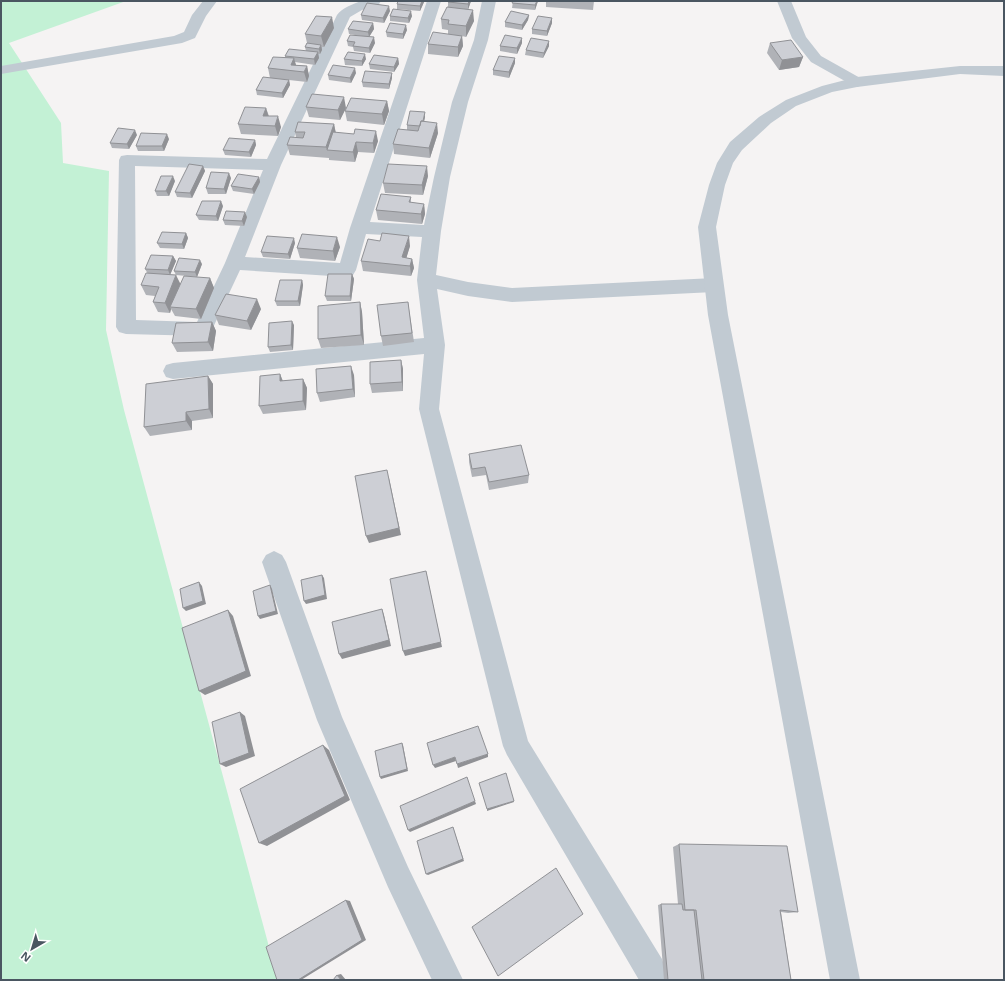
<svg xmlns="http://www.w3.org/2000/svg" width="1005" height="981" font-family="'Open Sans',sans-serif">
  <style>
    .green { fill: #c3f1d5 }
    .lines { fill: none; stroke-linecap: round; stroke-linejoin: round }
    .minor { fill: #c1cad2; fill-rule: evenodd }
    .tertiary { fill: #c1cad2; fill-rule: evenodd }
    .wall { fill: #b0b2b7 }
    .shaded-wall { fill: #909195 }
    .building { fill: #cdcfd5; stroke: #909195 }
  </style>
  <rect width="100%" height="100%" fill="#f5f3f3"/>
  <path class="green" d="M1 1H126L9 43 61 123 63 163 109 171 106 330 124 410 278 980H1Z"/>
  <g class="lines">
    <path class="minor" d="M203 1H217L206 16 195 38 182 43 1 74V66L174 36 184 32 192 15Z
      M361 1H381L379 4 362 10 350 17 281 165 245 257 340 263 350 228 427 1H441L370 222 424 225 434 177 452 102 474 40 482 1H496L488 40 468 102 450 177 441 231 436 275 468 282 512 288 714 278 721 280 723 285 721 290 714 292 512 302 468 296 437 289 445 345 439 409 528 741 662 959 669 980H639L507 755 503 746 419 409 424 354 173 379 166 377 163 371 166 365 173 363 424 338 417 280 422 237 366 234 356 270 353 275 347 277 240 270 210 334 203 336 126 334 119 332 116 327 119 160 121 156 127 155 267 159 337 15C342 8 353 4 361 1ZM135 166 263 170 225 263 197 322 136 320Z
      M777 1H791L806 37 821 56 862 79 865 82 862 85 857 87 852 85 811 62 792 38Z
      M274 551 282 555 286 562 342 717 408 867 463 980H432L388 887 317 720 262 562 266 555Z"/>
    <path class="tertiary" d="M960 66H1004V76L960 74 857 87 832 92 796 106 771 123 742 150 733 163 725 185 716 227 728 315 860 980H830L708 315 698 227 709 185 717 163 730 142 759 117 786 100 822 86 857 77Z"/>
  </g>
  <path class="wall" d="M398 1H424V2L420 11 397 9V4Z
    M471 1 468 9 474 21 466 37 462 36 463 46 458 57 428 54V44L448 34V30L442 29 441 19 448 7V2Z
    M513 1H538L535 10 512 8Z
    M546 1H594L593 10 546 7Z
    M390 11 384 23 362 20 361 15Z
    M529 15 528 20 522 30 505 27V22Z
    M390 16H412L409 23 390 21Z
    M552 18V23L547 36 532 34V29Z
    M373 23 374 29 369 37 375 43 370 53 354 51 353 47 348 46 347 41 355 35 349 34 348 29Z
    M334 28 324 47H322V50L320 54H318L319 58 315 65 295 62 296 65 307 66 309 76 307 82 289 80 290 85 283 98 257 95 256 90 270 78 268 68 285 57V56L306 51 305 47 307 43 305 34Z
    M407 30 403 39 387 37 386 32Z
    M522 43 517 54 500 51V46Z
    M770 43 803 57 799 67 779 70 767 53Z
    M549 46 543 58 525 55 526 50Z
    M398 58 399 64 394 72 370 69 369 64Z
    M515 58V63L509 78 493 75V70Z
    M344 59H366L362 66 345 65Z
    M356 73 351 83 329 80 328 75Z
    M392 73V78L389 89 363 87 362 82Z
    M387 101 389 111 384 125 347 121 345 111Z
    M306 107 346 108 340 120 309 117Z
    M266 108 269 116 281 127 278 136 241 134 238 124Z
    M425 117 424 121 438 133 430 158 394 154 393 144 407 130V125Z
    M334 124 336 133 378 141 374 153 358 152 355 162 329 160V158L290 155 287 145 296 137 295 132Z
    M137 135 129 149 112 148 110 143Z
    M169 139 164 151H138L136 146Z
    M255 140 256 145 251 157 225 155 223 150Z
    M203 166 205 171 192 198 177 197 175 192Z
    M428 176 423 195 385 193 383 183Z
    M259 177 260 182 254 194 233 191 231 186Z
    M231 178 226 194H208L206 188Z
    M175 181 169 196H157L155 191Z
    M411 197V203L424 204 425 214 422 224 378 220 376 210Z
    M223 206 218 221 199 220 196 215Z
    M247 217 244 226 225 225 223 220Z
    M186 233 188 238 184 249 160 248 157 243Z
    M295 243 290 259 263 257 261 252Z
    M410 246 406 258 412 259 414 268 411 276 363 271 361 261Z
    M340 247 335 261 300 258 297 248Z
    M173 256 176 261 170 275 180 284 210 278 214 288 201 319 175 316 171 309 170 313 158 312 153 302 155 296 146 295 141 285 148 274 145 269Z
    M202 264 197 277 176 275 174 271Z
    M352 274 354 279 351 301H327L325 296Z
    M302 280 303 285 300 306H277L275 301Z
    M360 302 362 312 364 345 321 348 318 339Z
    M408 302 414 342 383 346 381 336Z
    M261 309 251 330 219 325 215 315Z
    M212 322 216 331 213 351 177 352 172 343Z
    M294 325 293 350 270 352 268 347Z
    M401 360 403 369V391L372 393 370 384Z
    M280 374 283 381 303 379 307 388 306 410 263 414 259 406Z
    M354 375 355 397 320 402 317 393Z
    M208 376 213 384V418L192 421V430L150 436 144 427Z
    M469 454 529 475 528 483 489 490 486 475 472 477 469 462Z
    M679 844 798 912 788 913 781 912 791 980H664L658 905 661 904H678L673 847Z"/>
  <path class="shaded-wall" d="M422 1H424V2L420 11V6Z
    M469 1H471L468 10V4Z
    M537 1H538L535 10V5Z
    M389 6 390 11 384 23 383 18Z
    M473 10 474 21 466 37V26Z
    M411 11 412 16 409 23 408 18Z
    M529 15 528 20 522 30V25Z
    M332 17 334 28 324 47 321 36Z
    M552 18V23L547 36V31Z
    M373 23 374 29 369 37 368 32Z
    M406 25 407 30 403 39V34Z
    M462 36 463 46 458 57V47Z
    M374 37 375 43 370 53 369 48Z
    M522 38V43L517 54V48Z
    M549 41V46L543 58 544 53Z
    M321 45 322 50 320 54 319 49Z
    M318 52 319 58 315 65 314 59Z
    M365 54 366 59 362 66V61Z
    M803 57 799 67 779 70 782 60Z
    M294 58 297 69 291 65Z
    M398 58 399 64 394 72V67Z
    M515 58V63L509 78V72Z
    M307 66 309 76 307 82 304 72Z
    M355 68 356 73 351 83 350 78Z
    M392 73V78L389 89V84Z
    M289 80 290 85 283 98 282 93Z
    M344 97 346 108 340 120 338 110Z
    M387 101 389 111 384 125 382 114Z
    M266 108 269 118 266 126 263 116Z
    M425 112V117L422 131V126Z
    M278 116 281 127 278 136 275 126Z
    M437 123 438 133 430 158 429 148Z
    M334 124 336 135 327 150 326 147Z
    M135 130 137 135 129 149 127 144Z
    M376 131 378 141 374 153 373 143Z
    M167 134 169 139 164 151 162 146Z
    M255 140 256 145 251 157 249 152Z
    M356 142 358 152 355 162 353 152Z
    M203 166 205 171 192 198 190 193Z
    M427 166 428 176 423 195 422 185Z
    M229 173 231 178 226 194 224 189Z
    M173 176 175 181 169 196 166 191Z
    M259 177 260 182 254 194 252 189Z
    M221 201 223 206 218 221 216 216Z
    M424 204 425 214 422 224 421 214Z
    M245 212 247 217 244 226 242 221Z
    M186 233 188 238 184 249 182 244Z
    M409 236 410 246 404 266 402 257Z
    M337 237 340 247 335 261 333 251Z
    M294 238 295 243 290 259 288 254Z
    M173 256 176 261 170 275 168 270Z
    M412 259 414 268 411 276 410 266Z
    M200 260 202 264 197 277 195 272Z
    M352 274 354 279 351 301 350 296Z
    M176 275 181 285 170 307 171 309 170 313 165 303Z
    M210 278 214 288 201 319 196 309Z
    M302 280 303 285 300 306 298 301Z
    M257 299 261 309 251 330 247 321Z
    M360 302 362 312 364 345 361 335Z
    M292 321 294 325 293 350 291 345Z
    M212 322 216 331 213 351 208 342Z
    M401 360 403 369V391L402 382Z
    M351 366 354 375 355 397 353 389Z
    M280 374 283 382 280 381Z
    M208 376 213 384V418L209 409Z
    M303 379 307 388 306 410 303 401Z
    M186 412 192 421V430L186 421Z
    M389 478 401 535 369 543 366 536Z
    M426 571 442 647 405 656 403 651Z
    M322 575 324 578 327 599 306 604 304 601Z
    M199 582 202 586 206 604 186 611 183 608Z
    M270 585 272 589 278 614 260 619 258 616Z
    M382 609 384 615 391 646 342 659 339 654Z
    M228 610 233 616 251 676 205 695 199 691Z
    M240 712 245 716 255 756 226 767 220 764Z
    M402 743 403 745 408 771 381 779 380 777Z
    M323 745 329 750 350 800 267 846 259 843Z
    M488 754V757L458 768 457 764Z
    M455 757 456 761 435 768 433 765Z
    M475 801 476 804 410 832 408 830Z
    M514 801V802L487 811V809Z
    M453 827 464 861 428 875 426 874Z
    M346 900 350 901 366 940 301 980H298Z
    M341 974 346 980H341L337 975Z"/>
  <path class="building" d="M398 1H422L420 6 397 4Z
    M449 1H469L468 4 448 2Z
    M513 1H537L535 5 512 3Z
    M367 3 389 6 383 18 361 15Z
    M447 7 473 10 466 26 448 24 449 20 441 19Z
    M393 9 411 11 408 18 390 16Z
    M511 11 529 15 522 25 505 22Z
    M316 16 332 17 321 36 305 34Z
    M538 16 552 18 547 31 532 29Z
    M353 21 373 23 368 32 348 29Z
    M390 23 406 25 403 34 386 32Z
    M433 32 462 36 458 47 428 44Z
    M350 35 374 37 369 48 353 46 355 42 347 41Z
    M505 35 522 38 517 48 500 46Z
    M531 38 549 41 544 53 526 50Z
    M791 40 803 57 782 60 770 43Z
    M307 43 321 45 319 49 305 47Z
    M289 49 318 52 314 59 285 56Z
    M348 52 365 54 362 61 344 59Z
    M374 55 398 58 394 67 369 64Z
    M499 56 515 58 509 72 493 70Z
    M273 57 294 58 291 65 307 66 304 72 268 68Z
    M333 65 355 68 350 78 328 75Z
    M365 71 392 73 389 84 362 82Z
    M263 77 289 80 282 93 256 90Z
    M312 94 344 97 338 110 306 107Z
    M351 98 387 101 382 114 345 111Z
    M245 107 266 108 263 116H278L275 126 238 124Z
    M410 111 425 112 423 121H421L420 126 407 125Z
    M421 121 437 123 429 148 393 144 398 129 418 131Z
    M298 122 334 124 326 147 287 145 290 137 303 138 305 132H295Z
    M118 128 135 130 127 144 110 143Z
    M355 129 376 131 373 143 356 142 353 152 327 150 333 132 354 134Z
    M141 133 167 134 162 146H136Z
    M229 138 255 140 249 152 223 150Z
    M189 164 203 166 190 193 175 192Z
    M388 164 427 166 422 185 383 183Z
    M211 172 229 173 224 189 206 188Z
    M238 174 259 177 252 189 231 186Z
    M161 176H173L166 191H155Z
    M381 194 411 197 409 202 424 204 421 214 376 210Z
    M202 201H221L216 216 196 215Z
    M226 211 245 212 242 221 223 220Z
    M162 232 186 233 182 244 157 243Z
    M382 233 409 236 402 257 412 259 410 266 361 261 368 239 380 241Z
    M302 234 337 237 333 251 297 248Z
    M267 236 294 238 288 254 261 252Z
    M151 255 173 256 168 270 145 269Z
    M179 258 200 260 195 272 174 271Z
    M146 273 176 275 165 303 153 302 159 287 141 285Z
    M328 274H352L350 296H325Z
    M184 276 210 278 196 309 170 307Z
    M280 280H302L298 301H275Z
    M226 294 257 299 247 321 215 315Z
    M360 302 361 335 318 339V306Z
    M408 302 412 333 381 336 377 305Z
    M292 321 291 345 268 347 269 323Z
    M212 322 208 342 172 343 176 323Z
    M401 360 402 382 370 384V362Z
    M351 366 353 389 317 393 316 369Z
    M280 374V381L303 379V401L259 406 260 376Z
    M208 376 209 409 186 412V421L144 427 146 384Z
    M521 445 529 475 489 482 485 467 472 469 469 454Z
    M387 470 399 528 366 536 355 476Z
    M426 571 441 642 403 651 390 579Z
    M322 575 325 595 304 601 301 580Z
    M199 582 203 601 183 608 180 589Z
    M270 585 276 611 258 616 253 591Z
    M382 609 389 640 339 654 332 622Z
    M228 610 246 671 199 691 182 628Z
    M240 712 249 753 220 764 212 722Z
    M478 726 488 754 457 764 455 757 433 765 427 743Z
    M402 743 407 769 380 777 375 751Z
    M323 745 345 796 259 843 240 789Z
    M506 773 514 801 487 809 479 783Z
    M467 777 475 801 408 830 400 806Z
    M453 827 463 859 426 874 417 841Z
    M679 844 787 846 798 912 780 910 791 980H704L696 910H685Z
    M556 868 583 914 498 976 472 927Z
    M346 900 362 940 298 980H277L266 947Z
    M661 904H682L683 910H694L702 980H668Z
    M337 975 341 980H333Z"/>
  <rect width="1005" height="981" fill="none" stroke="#4a5661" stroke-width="4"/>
  <g transform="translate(32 949) rotate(218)" stroke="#ffffff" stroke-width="3" paint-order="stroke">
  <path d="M0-3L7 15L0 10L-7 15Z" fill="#4a5661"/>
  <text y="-6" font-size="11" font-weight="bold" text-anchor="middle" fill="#4a5661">N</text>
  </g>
</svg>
